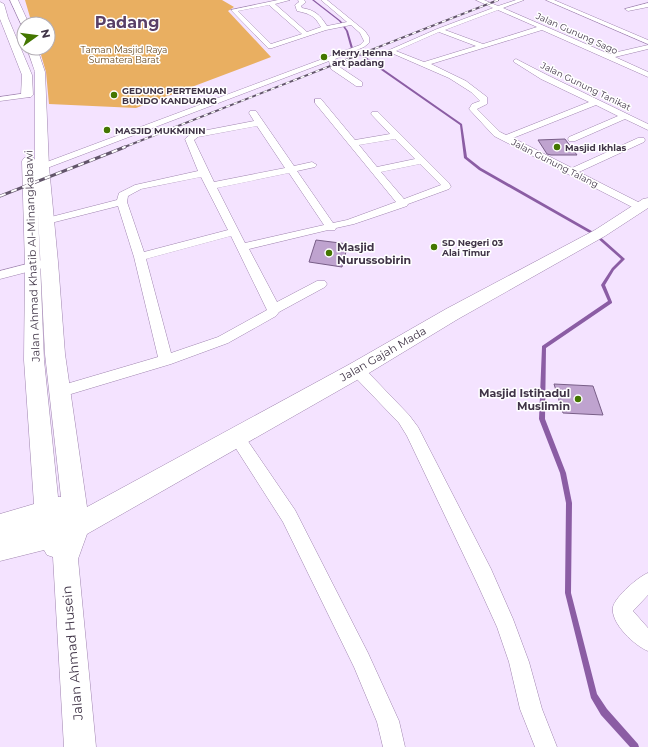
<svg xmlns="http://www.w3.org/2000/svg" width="648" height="747" font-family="Montserrat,sans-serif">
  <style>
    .green { fill: #e9af61 }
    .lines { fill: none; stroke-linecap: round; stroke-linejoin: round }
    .stream { fill: #8b5da4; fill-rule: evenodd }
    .building { fill: #bfa3cf; stroke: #785e87 }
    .street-casing { stroke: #a085b0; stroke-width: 1 }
    .secondary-casing { stroke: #a085b0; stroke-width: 1 }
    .street { fill: #fff; fill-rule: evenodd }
    .secondary { fill: #fff; fill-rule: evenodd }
    .rail-far1-casing { stroke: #62556a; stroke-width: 2 }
    .rail-casing { stroke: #62556a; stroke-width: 3 }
    .rail-far1 { stroke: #fff; stroke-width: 1.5; stroke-dasharray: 4; stroke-linecap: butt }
    .rail { stroke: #fff; stroke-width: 2; stroke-dasharray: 6; stroke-linecap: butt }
    .poi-dot { fill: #437600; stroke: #fff; stroke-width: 1.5 }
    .labels { text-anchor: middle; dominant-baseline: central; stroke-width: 3; stroke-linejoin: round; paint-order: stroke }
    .far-street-label { font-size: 9px; fill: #403447; stroke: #fff }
    .far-park-label { font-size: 9px; fill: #66471c; stroke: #fff }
    .far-poi-label { font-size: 9px; font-weight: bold; fill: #403447; stroke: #fff; text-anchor: start }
    .poi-label { font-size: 11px; font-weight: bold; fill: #403447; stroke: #fff; text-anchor: start }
    .street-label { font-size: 11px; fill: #403447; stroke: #fff }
    .near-street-label { font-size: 13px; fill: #403447; stroke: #fff }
    .far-town-label { font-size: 16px; font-weight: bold; fill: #594067; stroke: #fff }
  </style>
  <rect width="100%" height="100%" fill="#f4e3ff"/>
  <path class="green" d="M25 0H222L234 7 228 11 271 57 136 108 49 104 46 72 39 48H48V24H32Z"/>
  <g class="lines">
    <path class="stream" d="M312 0H314L341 21 348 31 353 48 462 124 467 157 481 168 597 234 625 259 614 270 605 285 612 302V303L546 348 545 419 566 473 572 503 571 593 597 694 607 709 638 744 639 747H630L601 715 591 698 565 593 566 503 560 473 539 419 542 347V346L608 301 601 285 612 268 621 259 595 236 479 170 464 158 460 125 351 49 346 31 339 21Z"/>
  </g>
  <path class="building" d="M565 139 577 155H551L547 154 538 140Z
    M316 240 348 244 342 267 309 262Z
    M554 384 593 386 603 415 563 413Z"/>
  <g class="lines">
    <g class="street-casing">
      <path id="street" d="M278 0H290L275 4 307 32 321 27C314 15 310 14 297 11L295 5 299 2 298 0H304L306 2 301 6 302 8C315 10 320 15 327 26L347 22 321 0H327L365 31 369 37V43L364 47 335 59 338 62V66L362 82V86H356L331 69 329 61 34 173 31 174 26 171 28 169 360 45 364 41 360 33 351 25 326 30 272 48H268L231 10ZM269 5 302 34 271 44 238 11Z
        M476 0H484L498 6 516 0H524L503 8 609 54 648 45V49L615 57 648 72V77L542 30 431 64 466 81 487 97V104L477 109 500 132 506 135 589 102 541 79 514 62V60L516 59 547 75 648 124V130L625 119 575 141H569L568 139 569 137 618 116 596 105 513 138 572 168 638 138H644L645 140 644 142 579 172 644 205 645 207 644 209H636L494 136 469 109 472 104 480 101 471 92 449 78 387 51 437 29 493 8ZM498 10 537 27 483 44 445 30ZM439 32 476 46 424 62 396 51Z
        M546 0H554L648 40V44Z
        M648 3V7L628 11 625 9Z
        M27 93 31 95 30 97 0 101V97Z
        M315 99H321L355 140 390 134 371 114 372 112H378L449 183 451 187 449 189 408 204 407 206 354 224 336 228 335 230H328L249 249 277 302 317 281H325L327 284 325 287 279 312 276 316 228 343 171 364 61 397 56 395 54 391 56 387 158 357 134 257 118 206 47 224 42 221 43 219 117 200 119 193 135 185 198 171 185 139 192 133 254 121 249 113 250 111H256L294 166 312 162 317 165 315 167 297 171 333 223 347 220 396 202 315 103ZM257 126 285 168 214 182 194 140 198 137ZM395 139 415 159 377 167 359 145ZM420 164 441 185 404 199 381 172ZM289 173 324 225 245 243 217 188ZM201 177 228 230 144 252 127 202 128 196 141 189ZM231 236 267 310 218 337 171 353 146 259Z
        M50 258 54 259 56 262 54 265 0 279V271Z
        M357 365 362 366 409 415 418 427 491 569 513 619 529 662 542 709 557 747H535L520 709 509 662 497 627 477 583 407 436 399 423 352 374 350 370 352 366Z
        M236 429 241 431 295 510 368 653 399 721 405 747H383L377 722 354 667 283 522 228 436 231 431Z
        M648 573V595L633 611 648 628V651C635 646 610 623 613 607 615 597 639 576 648 573Z"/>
    </g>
    <g class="secondary-casing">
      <path id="secondary" d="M10 0H18L29 24H24V26H22Z
        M0 2 4 4 8 18 32 75 33 95 31 97H23L21 95 22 75 0 19Z
        M27 48H37L45 72 49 167 58 262 65 354 87 507 350 364 446 309 595 230 643 199 648 198V208L605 236 458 319 364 376 87 534 78 559 96 747H64L53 557 47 555 44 550 0 561V514L34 504 24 360 25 266 22 161 24 158H34L35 160V72ZM38 213 45 354 61 497H58L44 360Z"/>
    </g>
    <use href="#street" class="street"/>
    <use href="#secondary" class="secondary"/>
    <g class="rail-far1-casing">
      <path id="rail-far1" d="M122 148 498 0"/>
    </g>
    <g class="rail-casing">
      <path id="rail" d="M0 196 125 147"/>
    </g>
    <use href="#rail-far1" class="rail-far1"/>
    <use href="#rail" class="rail"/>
  </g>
  <g class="poi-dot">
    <circle cx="324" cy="57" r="4"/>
    <circle cx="114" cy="95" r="4"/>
    <circle cx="107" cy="130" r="4"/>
    <circle cx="557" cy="147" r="4"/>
    <circle cx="434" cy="247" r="4"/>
    <circle cx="329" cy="253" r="4"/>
    <circle cx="578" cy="399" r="4"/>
  </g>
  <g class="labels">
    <g class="far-street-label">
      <text transform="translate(577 33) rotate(24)">Jalan Gunung Sago</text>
      <text transform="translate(586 86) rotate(26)">Jalan Gunung Tanikat</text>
      <text transform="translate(555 163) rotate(27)">Jalan Gunung Talang</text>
    </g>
    <g class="far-park-label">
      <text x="124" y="49">Taman Masjid Raya<tspan x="124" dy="10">Sumatera Barat</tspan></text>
    </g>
    <g class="far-poi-label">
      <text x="332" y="52">Merry Henna<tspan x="332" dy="10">art padang</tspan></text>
      <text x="122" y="90">GEDUNG PERTEMUAN<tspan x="122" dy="10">BUNDO KANDUANG</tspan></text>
      <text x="115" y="130">MASJID MUKMININ</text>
      <text x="565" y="147">Masjid Ikhlas</text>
      <text x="442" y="242">SD Negeri 03<tspan x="442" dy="10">Alai Timur</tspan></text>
    </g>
    <g class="poi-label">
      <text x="337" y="247">Masjid<tspan x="337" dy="13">Nurussobirin</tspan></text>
      <text x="570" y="393" text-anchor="end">Masjid Istihadul<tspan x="570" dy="13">Muslimin</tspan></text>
    </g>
    <g class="street-label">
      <text transform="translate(32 256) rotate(-92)">Jalan Ahmad Khatib Al-Minangkabawi</text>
      <text transform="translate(383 354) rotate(-30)">Jalan Gajah Mada</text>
    </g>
    <g class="near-street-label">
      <text transform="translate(72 653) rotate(-95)">Jalan Ahmad Husein</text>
    </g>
    <g class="far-town-label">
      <text x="127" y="22">Padang</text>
    </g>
  </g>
  <g transform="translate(36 36) rotate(76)"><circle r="19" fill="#ffffff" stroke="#b3aeb5"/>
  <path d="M0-3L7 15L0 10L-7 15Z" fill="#437600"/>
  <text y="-6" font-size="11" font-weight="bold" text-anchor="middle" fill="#403447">N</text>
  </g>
</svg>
